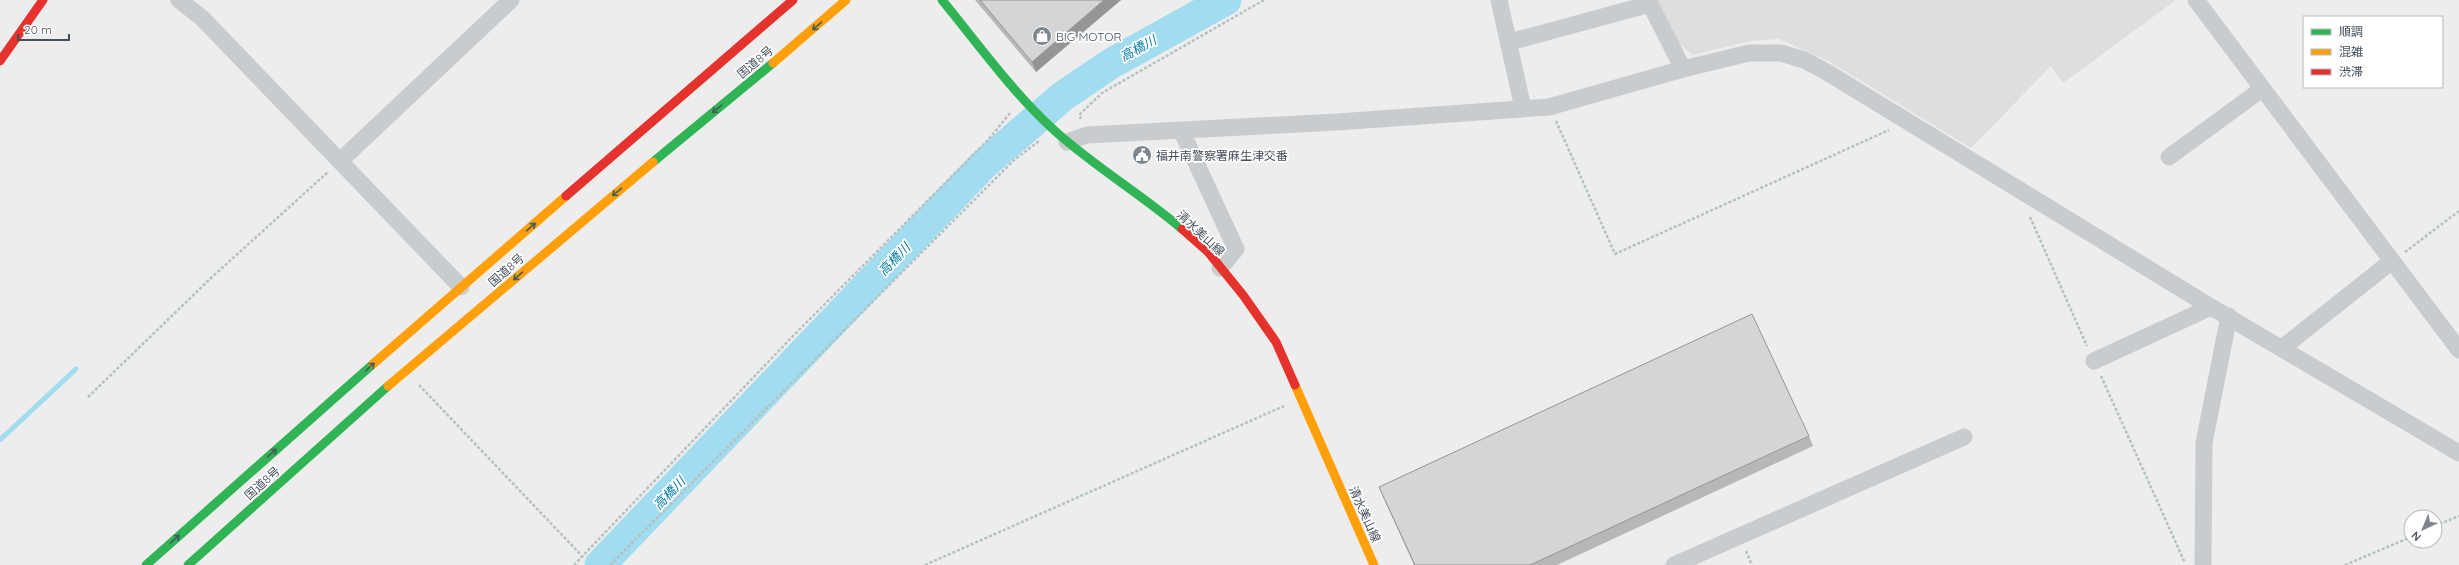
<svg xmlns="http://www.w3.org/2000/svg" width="2459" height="565" font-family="Quicksand,'Noto Sans JP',sans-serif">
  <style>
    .education { fill: #dfdedf }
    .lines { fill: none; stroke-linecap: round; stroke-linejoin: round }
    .stream { stroke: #a1dcf0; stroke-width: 5 }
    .river { stroke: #a1dcf0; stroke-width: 31 }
    .path { stroke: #b4c2bf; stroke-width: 2.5; stroke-dasharray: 3 2; stroke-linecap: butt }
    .street { stroke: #c9ccce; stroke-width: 17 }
    .fast { stroke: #30b455; stroke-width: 9 }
    .slow { stroke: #ff9f0a; stroke-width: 9 }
    .jam { stroke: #e5322d; stroke-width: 9 }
    .wall { fill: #b7b7b9 }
    .shaded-wall { fill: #959596 }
    .building { fill: #d5d5d7; stroke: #959596 }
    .oneway { stroke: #405e5a }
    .labels { text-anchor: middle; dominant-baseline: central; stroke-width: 3.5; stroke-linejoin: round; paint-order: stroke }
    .poi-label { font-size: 12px; fill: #434f5b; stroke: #fff; text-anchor: start }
    .street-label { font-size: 12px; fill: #434f5b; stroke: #fff }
    .water-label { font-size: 13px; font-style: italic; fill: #037da7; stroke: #fff }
  </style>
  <rect width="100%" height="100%" fill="#eeeded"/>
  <path class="education" d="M1655 0H2176L2063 83 2051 66 1971 148 1830 62 1779 39 1750 41 1693 55 1678 43Z"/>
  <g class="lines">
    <path class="stream" d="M0 440 76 369"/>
    <path class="river" d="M600 565 983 165 1063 96 1112 63 1226 0"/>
    <path class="path" d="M1081 119 1079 115 1102 93 1264 0
      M1556 121 1615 254 1889 130
      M2030 217 2087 346
      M2405 252 2459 211
      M2101 376 2185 563
      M419 385 583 557
      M88 397 211 278 328 172
      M2435 526 2459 516
      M1746 551 1752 565
      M574 565 794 335 988 140 1011 112
      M610 565 1013 161 1039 141
      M925 565 1284 406
      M2345 565 2411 537"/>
    <path class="street" d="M179 0 202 18 461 287
      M1499 0 1523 108
      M1648 0 1683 69
      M2196 0 2459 350
      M1510 42 1650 4
      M1181 130 1236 249 1220 268
      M1067 142 1087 135 1337 122 1549 107 1683 69 1749 53H1781L1804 60 1825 71 2211 307 2459 453
      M2169 157 2262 89
      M340 161 511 0
      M2282 348 2392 261
      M2094 361 2211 307
      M1674 565 1964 437
      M2203 565 2204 443 2229 316"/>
    <path class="fast" d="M942 0C978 44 1013 93 1055 131 1095 167 1141 194 1182 229
      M653 162 773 63
      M146 565 373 364
      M188 565 388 386"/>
    <path class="slow" d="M773 63 846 0
      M373 364 566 196
      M1295 385 1374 565
      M388 386 653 162"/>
    <path class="jam" d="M0 61 43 0
      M566 196 793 0
      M1182 229 1208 252 1243 295 1276 342 1295 385"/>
  </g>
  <path class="wall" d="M975 0H1121L1036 72Z
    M1809 436 1813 446 1557 565H1414L1383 497 1379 487Z"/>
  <path class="shaded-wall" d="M1104 0H1121L1036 72 1032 62Z"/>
  <path class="building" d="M980 0H1104L1032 62Z
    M1752 314 1809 436 1530 565H1415L1379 487Z"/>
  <defs><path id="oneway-shaft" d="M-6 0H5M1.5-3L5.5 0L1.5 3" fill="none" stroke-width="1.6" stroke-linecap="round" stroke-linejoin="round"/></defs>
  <g class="oneway">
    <use href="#oneway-shaft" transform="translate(817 26) rotate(139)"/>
    <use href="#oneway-shaft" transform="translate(717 109) rotate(141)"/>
    <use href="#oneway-shaft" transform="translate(617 192) rotate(141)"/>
    <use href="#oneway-shaft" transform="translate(531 227) rotate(-41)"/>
    <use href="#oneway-shaft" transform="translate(518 276) rotate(139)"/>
    <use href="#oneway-shaft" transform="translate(370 367) rotate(-41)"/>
    <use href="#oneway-shaft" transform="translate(272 453) rotate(-41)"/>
    <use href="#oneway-shaft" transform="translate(175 539) rotate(-41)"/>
  </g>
  <defs>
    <g id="shop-disc" transform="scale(1)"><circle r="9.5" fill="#7f868e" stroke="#fff"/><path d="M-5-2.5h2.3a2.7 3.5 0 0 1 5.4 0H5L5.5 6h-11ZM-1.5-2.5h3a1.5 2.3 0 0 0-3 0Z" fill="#fff"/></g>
    <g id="civic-disc" transform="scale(1)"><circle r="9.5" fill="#7f868e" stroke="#fff"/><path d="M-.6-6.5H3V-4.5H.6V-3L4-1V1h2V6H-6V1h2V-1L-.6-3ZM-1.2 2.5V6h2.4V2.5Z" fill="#fff"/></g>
  </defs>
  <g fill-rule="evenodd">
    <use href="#shop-disc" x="1042" y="36"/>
    <use href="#civic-disc" x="1142" y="155"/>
  </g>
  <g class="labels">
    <g class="poi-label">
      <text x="1056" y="36">BIG MOTOR</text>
      <text x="1156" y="155">福井南警察署麻生津交番</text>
    </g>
    <g class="street-label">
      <text transform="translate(755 62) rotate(-40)">国道8号</text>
      <text transform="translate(1201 233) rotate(43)">清水美山線</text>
      <text transform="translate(506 270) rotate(-41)">国道8号</text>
      <text transform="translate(262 483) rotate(-42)">国道8号</text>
      <text transform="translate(1365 514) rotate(66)">清水美山線</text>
    </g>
    <g class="water-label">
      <text transform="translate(1138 48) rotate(-29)">高橋川</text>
      <text transform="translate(894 259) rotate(-46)">高橋川</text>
      <text transform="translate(669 493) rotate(-46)">高橋川</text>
    </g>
  </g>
  <rect x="2303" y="16" width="140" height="72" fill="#ffffff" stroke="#b4b9bd"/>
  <rect x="2311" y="29" width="20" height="6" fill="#30b455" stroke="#b4b9bd"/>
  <text x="2339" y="36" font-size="12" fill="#434f5b">順調</text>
  <rect x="2311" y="49" width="20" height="6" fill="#ff9f0a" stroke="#b4b9bd"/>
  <text x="2339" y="56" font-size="12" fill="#434f5b">混雑</text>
  <rect x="2311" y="69" width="20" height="6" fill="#e5322d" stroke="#b4b9bd"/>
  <text x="2339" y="76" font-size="12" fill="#434f5b">渋滞</text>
  <g transform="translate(2423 529) rotate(224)"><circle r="19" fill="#ffffff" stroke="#b4b9bd"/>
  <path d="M0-3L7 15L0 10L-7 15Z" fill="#7f868e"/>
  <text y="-6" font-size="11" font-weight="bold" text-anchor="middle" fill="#434f5b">N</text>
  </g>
  <path d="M18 34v6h51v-6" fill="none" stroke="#434f5b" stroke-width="2"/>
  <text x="24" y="34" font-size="12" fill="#434f5b" stroke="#ffffff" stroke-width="3" paint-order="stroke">20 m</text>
</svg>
